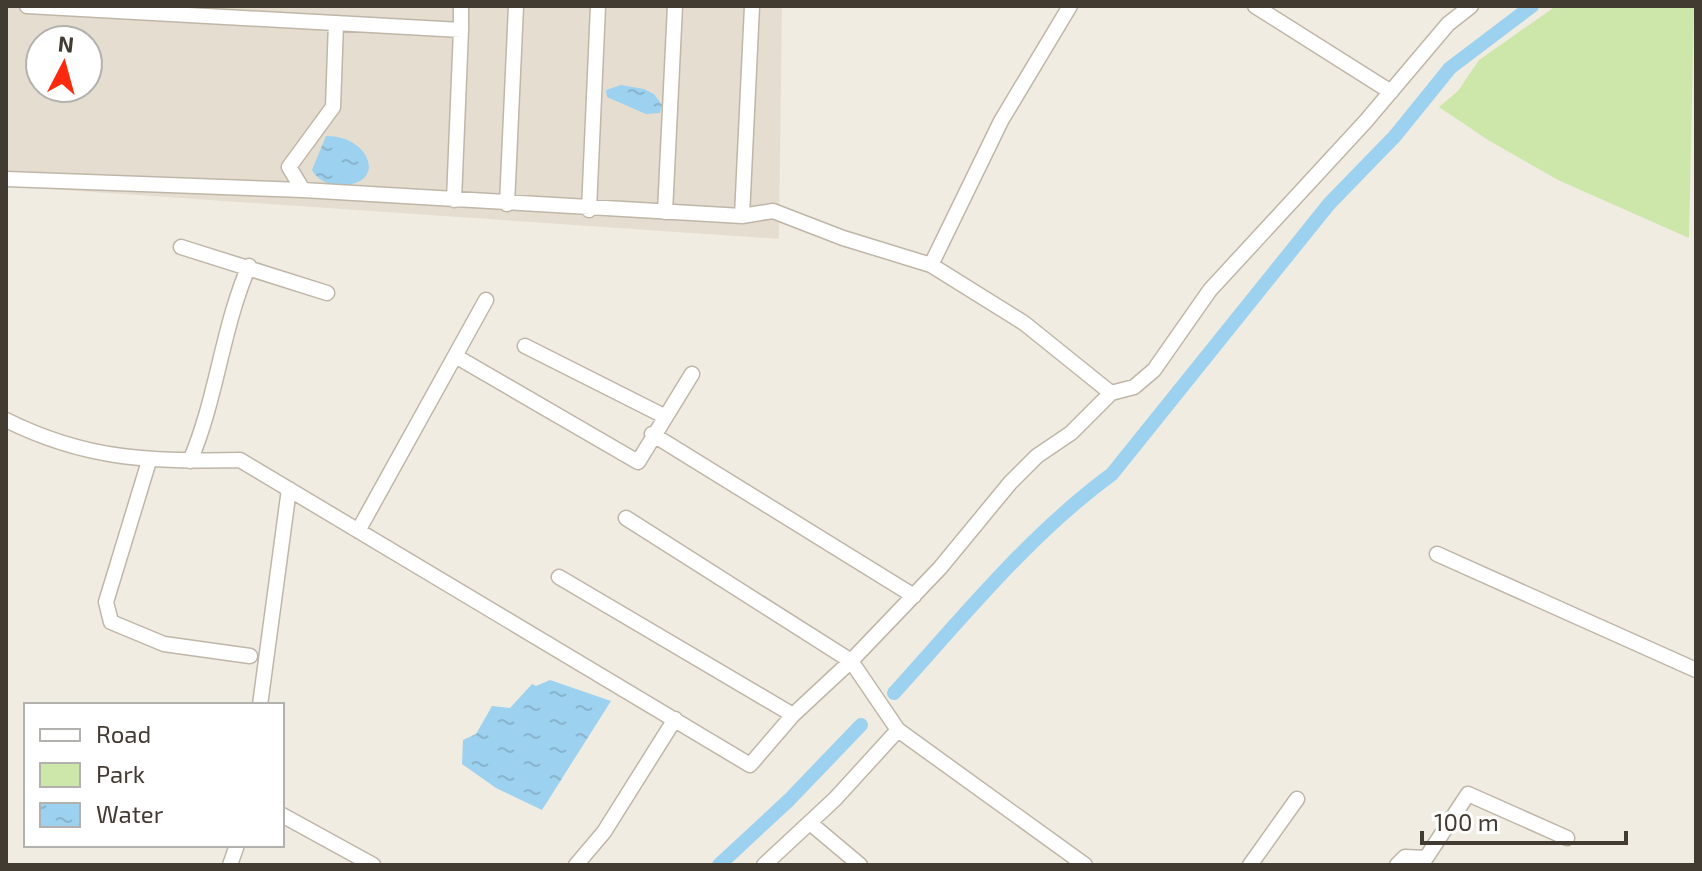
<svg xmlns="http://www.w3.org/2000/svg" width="1702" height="871" font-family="'Exo 2',sans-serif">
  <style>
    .residential { fill: #e5ded0; fill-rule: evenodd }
    .green { fill: #cde6a9 }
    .water { fill: url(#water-ripples) }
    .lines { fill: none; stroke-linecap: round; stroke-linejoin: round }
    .canal { stroke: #9cd1f0; stroke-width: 14 }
    .street-casing { stroke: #bfb6a8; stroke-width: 17 }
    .street { stroke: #fff; stroke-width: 14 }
  </style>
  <defs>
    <pattern id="water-ripples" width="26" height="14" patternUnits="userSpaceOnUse" patternTransform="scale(2)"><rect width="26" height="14" fill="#9cd1f0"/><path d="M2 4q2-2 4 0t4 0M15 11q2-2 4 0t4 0" fill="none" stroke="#88b4ce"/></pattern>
  </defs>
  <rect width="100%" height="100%" fill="#f1ece2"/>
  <path class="residential" d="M6 6H782L779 239 6 186ZM40 40H88V88H40Z"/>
  <path class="green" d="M1556 6H1694L1689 238 1558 180 1488 140 1439 107 1458 91 1479 60Z"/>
  <path class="water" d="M621 85 644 89 654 94 662 105 660 113 646 114 607 97 606 90Z
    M326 136C371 135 389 187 338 185 326 184 318 180 312 170Z
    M550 680 611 701 542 810 496 788 462 764 463 740 476 734 492 706 510 708 532 684 536 686Z"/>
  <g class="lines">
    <path class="canal" d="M894 693C963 617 1029 535 1112 474L1329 204 1395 136 1450 68 1532 6
      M719 865 789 800 861 725"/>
    <g class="street-casing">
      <path id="street" d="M27 6 461 30V6
        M1255 6 1391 92
        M6 179 303 190 742 216 752 6
        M303 190 289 167 333 107 336 23
        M454 200 461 30
        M507 204 516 6
        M589 210 598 6
        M665 212 675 6
        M181 247 327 293
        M931 265 1001 121 1070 6
        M525 346 664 416
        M457 357 638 462 692 374
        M1111 393 1134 387 1154 370 1210 290 1366 121 1448 24 1471 6
        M6 420C86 460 152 462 240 460L750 765 793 715 851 661 940 568 1010 483 1037 456 1071 433 1111 393 1024 323 931 265 843 238 773 211 742 216
        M652 434 914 596
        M149 461 106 602 111 622 164 644 250 656
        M190 461C217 398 222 328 249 266
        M626 518 851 661 898 730 1085 865
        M358 531 486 300
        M1437 554 1696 670
        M559 577 793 715
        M260 705 289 489
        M282 815 373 865
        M810 823 860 865
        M230 865 237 845
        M576 865 604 832 675 719
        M764 865 835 799 898 730
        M1250 865 1297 799
        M1397 865 1405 857 1426 858 1468 794 1567 838"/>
    </g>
    <use href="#street" class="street"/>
  </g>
  <rect width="1702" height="871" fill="none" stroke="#423b32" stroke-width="16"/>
  <rect x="24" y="703" width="260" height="144" fill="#ffffff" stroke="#b3b1ad" stroke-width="2"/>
  <rect x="40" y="729" width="40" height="12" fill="#ffffff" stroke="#b3b1ad" stroke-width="2"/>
  <text x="96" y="743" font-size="24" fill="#423b32">Road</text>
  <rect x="40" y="763" width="40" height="24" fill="#cde6a9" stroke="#b3b1ad" stroke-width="2"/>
  <text x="96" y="783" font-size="24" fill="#423b32">Park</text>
  <rect x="40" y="803" width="40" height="24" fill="url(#water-ripples)" stroke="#b3b1ad" stroke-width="2"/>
  <text x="96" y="823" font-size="24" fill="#423b32">Water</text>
  <g transform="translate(64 64) rotate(6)"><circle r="38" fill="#ffffff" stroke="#b3b1ad" stroke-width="2"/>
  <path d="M0-6L14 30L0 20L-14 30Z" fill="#fb2a0f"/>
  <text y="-12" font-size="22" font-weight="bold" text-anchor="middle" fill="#423b32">N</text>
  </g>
  <path d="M1422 831v12h204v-12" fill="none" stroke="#423b32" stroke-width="4"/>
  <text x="1434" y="831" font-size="24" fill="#423b32" stroke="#ffffff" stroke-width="6" paint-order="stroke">100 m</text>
</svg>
